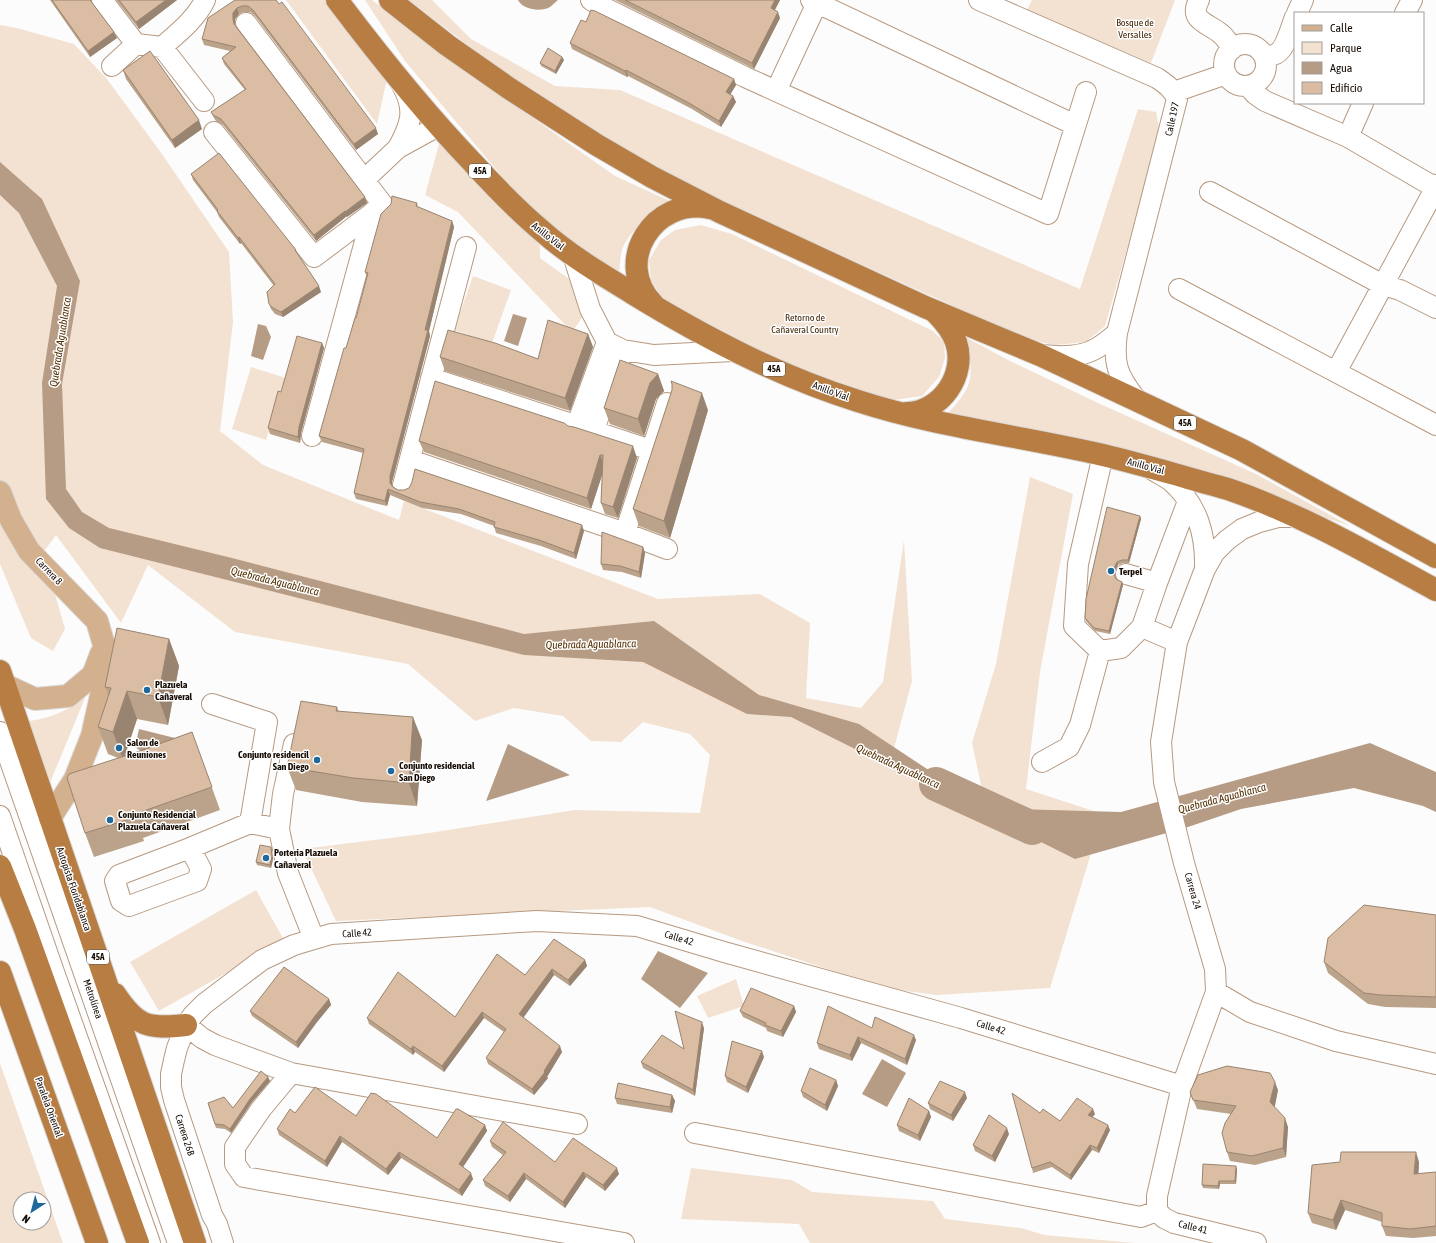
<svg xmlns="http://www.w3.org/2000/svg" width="1436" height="1243" font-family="'Asap Condensed',sans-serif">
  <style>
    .green { fill: #f3e2d2; fill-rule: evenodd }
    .water { fill: #b69c84 }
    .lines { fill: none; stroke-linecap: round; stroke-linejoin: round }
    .river { stroke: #b69c84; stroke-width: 34 }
    .minor-casing { stroke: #b69980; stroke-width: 22 }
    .major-casing { stroke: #dad8d7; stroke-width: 24 }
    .highway-casing { stroke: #dad8d7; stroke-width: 24 }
    .minor { stroke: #fff; stroke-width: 20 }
    .major { stroke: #d4b18e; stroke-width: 22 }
    .highway { stroke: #b77d43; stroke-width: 22 }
    .wall { fill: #bba38b }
    .shaded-wall { fill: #998471 }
    .building { fill: #dabda2; stroke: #998471 }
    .poi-dot { fill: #1e689b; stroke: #fff; stroke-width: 1.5 }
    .labels { text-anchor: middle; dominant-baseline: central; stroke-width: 3; stroke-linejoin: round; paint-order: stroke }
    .shield { fill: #fff; stroke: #5b544f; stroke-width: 1 }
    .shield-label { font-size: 9px; font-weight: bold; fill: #150b03 }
    .park-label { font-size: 10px; fill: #422606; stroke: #fff }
    .street-label { font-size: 10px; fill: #150b03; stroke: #fff }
    .poi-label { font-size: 10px; font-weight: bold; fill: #150b03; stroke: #fff; text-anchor: start }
    .water-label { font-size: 11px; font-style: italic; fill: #553003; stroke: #fff }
  </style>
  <rect width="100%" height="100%" fill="#fcfcfc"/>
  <path class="green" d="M286 0H327L387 79 377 124Z
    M365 0H372L473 77 540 123 615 176 670 201C653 212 632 228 623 247 620 254 620 266 619 275L563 236 515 192 405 61Z
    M409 0H432L471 39 555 86 620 90 1080 289 1138 109 1156 112 1160 133 1105 326 1086 342 1055 345 1026 339 652 169 515 81Z
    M1032 0H1175L1151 63 1027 10Z
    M0 25 17 28 74 44 107 79 162 154 229 252 233 322 220 431 263 465 399 520 404 501 658 599 760 594 810 623 806 698 861 708 883 682 904 540 912 681 894 748 986 808 972 743 996 664 1030 477 1073 494 1040 672 1026 789 1103 814 1050 988 936 995 884 988 742 941 650 907 336 921 302 849 423 834 575 810 700 813 710 755 690 734 643 722 621 742 591 741 563 716 514 708 475 721 408 664 235 632 148 565 121 623 56 535 33 566 55 594 65 629 53 651 31 638 0 564Z
    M439 144 540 245V258L572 281 584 315 572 332 458 212 425 195Z
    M701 225 732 234 933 331 944 342 945 358 939 377 922 396 886 401 785 367 721 330 663 300 651 280 649 260 661 240 675 230Z
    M473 276 511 290 492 343 454 330Z
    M967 338 1010 361 1098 403 1256 474 1350 526 1280 502 945 416C975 385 973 379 967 338Z
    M251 367 286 378 266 440 232 429Z
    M85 698 49 785 42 766 29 721C52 718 66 711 85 698Z
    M256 890 284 940 159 1011 130 962Z
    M736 979 744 1006 708 1018 697 996Z
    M0 1063 63 1243H0ZM20 1199H44V1223H20Z
    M691 1168 792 1180 812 1192 933 1201 945 1219 1021 1228 1044 1235 1135 1243H810L799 1224 681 1219Z"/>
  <path class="water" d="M518 0H558C555 2 553 5 550 7 541 12 523 10 518 0Z
    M0 162 42 199 80 281 62 384 66 489 82 512 109 528 232 558 524 634 654 621 759 695 859 724 986 808 1121 812 1370 743 1436 772V812L1423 806 1354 788 1241 809 1188 827 1075 859 791 717 747 714 643 662 524 655 100 548 69 528 46 499 42 383 57 286 19 213 0 195Z
    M513 314 527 318 518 346 504 341Z
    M258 324 266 326 271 337 263 360 251 356Z
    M139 729 179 739 145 754 135 747Z
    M508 744 570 775 486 801Z
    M658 951 708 973 680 1008 641 979Z
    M882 1059 906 1073 887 1107 862 1094Z"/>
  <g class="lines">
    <path class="river" d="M936 784 1032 828"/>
    <g class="minor-casing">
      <path id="minor" d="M102 0 136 44 162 47C178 33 196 19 205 0
        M591 0 603 7 745 77 1048 214 1086 92
        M811 0 1075 125
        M979 0 1157 78C1166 84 1173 89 1177 99L1117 333C1113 363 1117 375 1136 399
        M1199 0C1188 21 1208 23 1220 33 1225 37 1229 43 1232 49
        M1297 13 1303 0
        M1405 13 1412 0
        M1224 65a21 21 0 1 1 42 0a21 21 0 1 1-42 0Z
        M162 47 204 101
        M1264 55C1267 55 1271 56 1273 55 1285 53 1291 27 1295 17
        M112 66 136 44
        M1248 86 1255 94 1265 101 1348 137 1429 184 1436 185
        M776 91 817 3
        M1174 92 1226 74
        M214 132 314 257 383 205 246 23
        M1348 137 1363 103
        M398 148C411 124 416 110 402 85
        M364 180 398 148 438 126
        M1210 192 1383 285 1400 290 1436 308
        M573 255 590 309 607 342 623 350 654 355 733 351
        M1179 289 1436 425
        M1042 355C1060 357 1081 358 1097 348 1104 344 1111 338 1117 333
        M1336 372 1436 187
        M431 378 651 450
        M576 427 607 342
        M593 432 623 350
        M312 436 373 212
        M410 460 625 533 667 549
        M1153 470C1159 474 1166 477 1172 482 1198 506 1206 535 1205 569
        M403 485 466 247
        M625 533 667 403
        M1126 574 1157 583
        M1142 627 1177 642
        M1100 651 1121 648 1142 627 1157 583 1188 501
        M212 704 267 722 250 823
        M0 732 178 1243
        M294 744 283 794 279 829 288 873 314 939
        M1042 762 1069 747 1080 725 1100 651 1074 626 1078 564 1103 455
        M0 816 54 972 150 1243
        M190 848 119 875 115 881 121 901 129 906 197 881 201 869 190 848 250 823 279 829
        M1216 992 1250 1012 1336 1041 1436 1064
        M186 1025 202 1038 215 1045 291 1073 577 1124
        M291 1073 261 1109 235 1147V1164L244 1177 624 1243
        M695 1133 1141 1217 1157 1211
        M1157 1211V1196L1182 1086 1216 992 1215 969 1184 863 1164 782 1161 742 1177 642 1205 569 1214 553 1227 540 1242 529 1259 522 1278 517H1297
        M1157 1211 1164 1218 1174 1223 1256 1243
        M223 1243 217 1224 212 1215 174 1100 171 1087V1074L174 1060 177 1048 186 1025 193 1015 204 1004 262 960 294 945 331 934 537 921 637 926 724 952 961 1018 1182 1086"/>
    </g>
    <g class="major-casing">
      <path id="major" d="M0 492 11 520 29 551 97 621 104 645 102 691 92 736 75 779 50 818
        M5 685 35 699 68 696 93 675 101 654"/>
    </g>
    <g class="highway-casing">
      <path id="highway" d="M337 0C380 57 424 112 473 163 495 187 517 210 542 231 569 255 601 274 632 293 704 337 778 376 858 401 938 427 1022 436 1103 455 1128 461 1153 468 1178 475 1194 480 1211 484 1228 489 1301 514 1368 553 1436 590
        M390 0 447 45 510 89 597 145 652 177 720 212 925 307 1040 355 1242 450 1436 557
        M653 304C612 262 654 196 710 208
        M907 413C941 412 967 375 956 342 952 330 944 321 935 312
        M0 671 195 1243
        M0 866 25 929 138 1243
        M0 972 97 1243
        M115 994C137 1027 148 1029 186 1025"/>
    </g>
    <use href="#minor" class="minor"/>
    <use href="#major" class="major"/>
    <use href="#highway" class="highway"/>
  </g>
  <path class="wall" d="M50 0H91V1L114 32 117 38 90 57Z
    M116 0H177L139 29Z
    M235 0 279 4 378 134 356 150 255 16 250 12H244L239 14 235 19V24L365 197 367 203 347 217V216L316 241 223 125 216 121 214 118 211 112 245 90 224 64 222 58 230 51 204 45 202 39Z
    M615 0H780L775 10 780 18 754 69Z
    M586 22 734 79 736 85 730 95 733 96 736 102 721 127 692 109 628 76 627 77 572 49 570 43Z
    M562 57 564 60 556 74 541 66 540 63Z
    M123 70 202 129 175 148 126 79Z
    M191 174 296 250 297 254 321 292 283 317 275 314 271 309 269 304 274 286 241 243 240 244 219 217 217 212 193 180Z
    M417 203 418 207 452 221 454 227 429 331 430 336 392 482V486L398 490 584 531 576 559 541 546 496 533 494 526 461 514 422 508 390 495 387 506 356 499 354 493 363 453 322 442 319 436 346 348 356 318 367 278 365 272Z
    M588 334 593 347 570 411 445 371 440 357 538 359Z
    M322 343 324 348 301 433 300 443 270 434 268 428 281 392Z
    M658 374 664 391 656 399 644 436 610 424 604 408Z
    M708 410 670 538 639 526 633 509Z
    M568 426 637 458 618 518 605 514 601 503 603 472 591 509 424 452 419 441Z
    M1140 516 1141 519 1129 563H1123L1118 565 1115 571V576L1116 579 1122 582 1123 585 1110 634 1095 631 1086 621 1085 618Z
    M643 547 645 553 641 578 622 572 603 570 601 564Z
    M169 639 179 666 168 725 137 719 125 756 148 749 192 732 220 810 143 838 144 841 94 857 85 833 118 758 108 754 98 727 109 696 105 687Z
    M337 707 339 712 422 740 417 806 362 802 296 790 287 767Z
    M271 847 273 859 271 868 257 865 256 862Z
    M1436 915V1008L1385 1007 1368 1004 1328 973 1324 962Z
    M585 960 587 966 570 986 554 975 523 1018 562 1052 547 1077 548 1078 534 1095 488 1064 486 1058 504 1032 484 1018 444 1072 415 1052 413 1055 369 1024 367 1018 455 1017 525 975Z
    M329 999 331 1005 317 1022 298 1048 252 1016 250 1011Z
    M794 1006 796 1012 783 1037 767 1031 766 1028 743 1017 740 1011Z
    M704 1028 695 1096 643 1068 641 1062 684 1049Z
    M872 1028 916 1040 907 1065 861 1043 852 1061 819 1049 817 1043Z
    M764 1057 748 1093 727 1082 725 1076Z
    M268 1077 270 1081 252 1102 231 1133 225 1129 216 1128 208 1103 233 1108Z
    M836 1080 838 1086 827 1111 803 1097 801 1091Z
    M1278 1090 1274 1107 1288 1127 1286 1157 1255 1165 1230 1161 1227 1152 1231 1114 1197 1109 1190 1092Z
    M672 1095 675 1101 672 1113 617 1104 615 1098Z
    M967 1098 953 1121 930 1109 928 1103Z
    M929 1111 931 1117 920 1141 899 1131 897 1125Z
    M295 1113 356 1116 437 1138 485 1125 487 1131 463 1167 473 1179 462 1196 401 1158 388 1175 342 1142 327 1167 279 1135 277 1129Z
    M1095 1114 1092 1117 1110 1130 1099 1153 1092 1150 1071 1180 1052 1167 1033 1173 1032 1168 1060 1121Z
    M1009 1134 995 1162 975 1151 973 1145Z
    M490 1141 555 1162 619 1174 605 1191 586 1177 565 1208 526 1179 510 1202 485 1186 483 1180 503 1155 492 1147Z
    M1419 1162 1418 1174 1436 1172V1236L1413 1238 1386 1236 1382 1226V1222L1345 1210 1336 1230 1312 1223 1308 1213Z
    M1237 1169 1236 1184H1220L1219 1189 1203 1188 1202 1185Z"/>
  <path class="shaded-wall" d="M166 0H177L139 29 136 22Z
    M775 0H780L773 13 771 8Z
    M237 8 239 14 235 19V25L233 19V13Z
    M778 12 780 18 754 69 752 63Z
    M114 32 117 38 90 57 88 51Z
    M562 57 564 60 556 74 555 71Z
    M626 70 628 76 627 77 625 71Z
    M734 79 736 85 728 98 726 92Z
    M733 96 736 102 721 127 719 121Z
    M199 120 202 129 175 148 172 140Z
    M376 128 378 134 356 150 354 144Z
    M365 197 367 203 347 217 345 212Z
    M345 211 347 216 316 241 314 235Z
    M452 221 454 227 429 331 430 336 392 482V488L390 483V476Z
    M239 237 241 243 240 244 238 238Z
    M319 286 321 292 283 317 281 312Z
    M588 334 593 347 570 411 565 398Z
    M322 343 324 348 301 433 300 443 298 437 299 427Z
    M658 374 664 391 656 399 644 436 638 419 650 383Z
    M702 393 708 410 670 538 664 521Z
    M633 446 637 458 618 518 613 507Z
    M600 455 605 466 591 509 587 498Z
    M388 489 390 495 387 506 385 501Z
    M1140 516 1141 519 1129 563 1128 560Z
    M582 525 584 531 576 559 574 553Z
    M643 547 645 553 641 578 639 572Z
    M1117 562 1118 565 1115 571V577L1114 574V568Z
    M1122 582 1123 585 1110 634 1109 631Z
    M169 639 179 666 168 725 158 697Z
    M127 691 137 719 123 760 113 732Z
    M413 717 422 740 417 806 409 783Z
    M271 847 273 859 271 868 270 865Z
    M585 960 587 966 570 986 568 980Z
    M552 969 554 975 521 1021 519 1014Z
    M329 999 331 1005 317 1022 298 1048 296 1042 315 1016Z
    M794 1006 796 1012 783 1037 781 1031Z
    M482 1012 484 1018 444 1072 442 1066Z
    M702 1022 704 1028 695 1096 693 1090Z
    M914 1035 916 1040 907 1065 905 1059Z
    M858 1037 861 1043 852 1061 850 1055Z
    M413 1046 415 1052 413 1055 411 1049Z
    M560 1046 562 1052 547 1077 548 1078 534 1095 532 1089 544 1071Z
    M762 1051 764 1057 748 1093 746 1087Z
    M268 1077 270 1081 252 1102 231 1133 230 1129 250 1099Z
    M836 1080 838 1086 827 1111 825 1105Z
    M1275 1082 1278 1090 1274 1111 1270 1102Z
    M965 1092 967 1098 953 1121 951 1115Z
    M672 1095 675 1101 672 1113 670 1107Z
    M1093 1109 1095 1114 1090 1120 1088 1115Z
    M929 1111 931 1117 920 1141 918 1135Z
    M1285 1118 1288 1127 1286 1157 1283 1148Z
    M485 1125 487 1131 461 1170 459 1164Z
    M1108 1125 1110 1130 1099 1153 1097 1148Z
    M1007 1128 1009 1134 995 1162 992 1156Z
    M340 1136 342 1142 327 1167 325 1161Z
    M1090 1145 1092 1150 1071 1180 1070 1175Z
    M399 1152 401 1158 388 1175 386 1169Z
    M1416 1152 1419 1162 1418 1184 1414 1174Z
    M1236 1166 1237 1169 1236 1184 1235 1181Z
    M617 1168 619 1174 605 1191 603 1185Z
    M583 1172 586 1177 565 1208 563 1202Z
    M471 1173 473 1179 462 1196 459 1190Z
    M524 1173 526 1179 510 1202 508 1196Z
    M1219 1181 1220 1184 1219 1189 1218 1186Z
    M1341 1200 1345 1210 1336 1230 1333 1220Z"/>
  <path class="building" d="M52 0H90L114 32 88 51Z
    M119 0H166L136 22Z
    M235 0H276L279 4 282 2 376 128 354 144 253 10 248 6H242L237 8 233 13V19L234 24 365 197 345 212V211L314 235 221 119 213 115 211 112 246 89 222 58 236 47 202 39 208 18Z
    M625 0H775L771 8 778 12 752 63Z
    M591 10 595 11 734 79 726 92 733 96 719 121 689 103 626 70 625 71 570 43 581 20 586 22Z
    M548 48 562 57 555 71 540 63Z
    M150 51 199 120 172 140 123 70Z
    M219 153 296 250H295L319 286 281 312 273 308 269 304 267 292 275 284 239 237 238 238 217 211 218 210 191 174Z
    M392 196 417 203 416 206 452 221 425 330H428L390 476V483L393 487 398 490H404L409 488 412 482 415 469 582 525 574 553 539 540 494 527 495 522 459 509 420 502 388 489 385 501 354 493 364 449 319 436 344 348H346L355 318H356L368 273 365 272 381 214 391 204Z
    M548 320 588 334 565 398 440 357 448 330 495 343 538 359Z
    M297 336 322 343 299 427 298 437 268 428 278 391 281 392Z
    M620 360 658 374 650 383 638 419 604 408Z
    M435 381 564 423 568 426 574 427 633 446 613 507 601 503 603 455H600L587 498 419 441Z
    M671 381 702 393 664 521 633 509 672 390V384Z
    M1107 507 1140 516 1128 560H1122L1117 562 1114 568V574L1116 579 1122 582 1109 631 1094 628 1085 618 1086 599Z
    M602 532 643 547 639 572 620 566 601 564Z
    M117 628 169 639 158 697 127 691 113 732 98 727 111 688 105 687Z
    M301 701 337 707 336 711 413 717 409 783 353 778 287 767Z
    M192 732 212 787 135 814 136 817 85 833 67 778 69 774 149 748H148Z
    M260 845 271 847 272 856 270 865 256 862Z
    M1364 905 1436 915V997L1380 995 1364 993 1324 962 1328 938Z
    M554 939 585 960 568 980 552 969 519 1014 560 1046 544 1071 545 1072 532 1089 486 1058 506 1029 482 1012 442 1066 413 1046 411 1049 367 1018 398 972 455 1017 497 954 525 975Z
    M284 967 329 999 315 1016 296 1042 250 1011Z
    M751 988 794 1006 781 1031 765 1025 766 1023 740 1011Z
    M828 1006 872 1028 875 1017 914 1035 905 1059 858 1037 850 1055 817 1043Z
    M675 1011 702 1022 693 1090 641 1062 662 1035 684 1049Z
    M732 1041 762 1051 746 1087 725 1076Z
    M1227 1066 1270 1073 1275 1082 1270 1102 1285 1118 1283 1148 1252 1156 1227 1152 1222 1133 1225 1123 1236 1106 1193 1100 1190 1092 1198 1075Z
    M810 1068 836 1080 825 1105 801 1091Z
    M261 1071 268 1077 250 1099 230 1129 224 1125 215 1124 208 1103 224 1097 233 1108Z
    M940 1081 965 1092 951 1115 928 1103Z
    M618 1083 672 1095 670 1107 615 1098Z
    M315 1087 356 1116 371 1093 376 1094 437 1138 456 1109H458L485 1125 459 1164 471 1173 459 1190 399 1152 386 1169 340 1136 325 1161 277 1129 290 1109 295 1113Z
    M1012 1093 1040 1113 1043 1109 1060 1121 1077 1098 1093 1109 1088 1115 1108 1125 1097 1148 1090 1145 1070 1175 1050 1162 1032 1168Z
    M909 1098 929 1111 918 1135 897 1125Z
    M989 1115 1007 1128 992 1156 973 1145Z
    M503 1122 555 1162 573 1138 617 1168 603 1185 583 1172 563 1202 524 1173 508 1196 483 1180 506 1152 490 1141Z
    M1341 1152H1416L1414 1174 1436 1172V1226L1410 1229 1382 1226V1213L1341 1200 1333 1220 1308 1213 1312 1165 1340 1162Z
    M1203 1164 1236 1166 1235 1181H1219L1218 1186 1202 1185Z"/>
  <g class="poi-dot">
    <circle cx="1111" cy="571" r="4"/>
    <circle cx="147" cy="690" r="4"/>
    <circle cx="119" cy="748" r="4"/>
    <circle cx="317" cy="760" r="4"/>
    <circle cx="391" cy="771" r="4"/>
    <circle cx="110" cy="820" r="4"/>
    <circle cx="266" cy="858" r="4"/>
  </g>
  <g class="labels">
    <g class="shield">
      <rect x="469" y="164" width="22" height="14" rx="3"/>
      <rect x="763" y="362" width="22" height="14" rx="3"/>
      <rect x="1174" y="416" width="22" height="14" rx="3"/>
      <rect x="87" y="950" width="22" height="14" rx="3"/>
    </g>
    <g class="shield-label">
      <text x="480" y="171">45A</text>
      <text x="774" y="369">45A</text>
      <text x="1185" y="423">45A</text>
      <text x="98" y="957">45A</text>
    </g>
    <g class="park-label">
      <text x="1135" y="22">Bosque de<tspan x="1135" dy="12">Versalles</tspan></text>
      <text x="805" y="317">Retorno de<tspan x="805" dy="12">Cañaveral Country</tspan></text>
    </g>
    <g class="street-label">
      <text transform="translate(1172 119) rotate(-78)">Calle 197</text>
      <text transform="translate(548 236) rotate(38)">Anillo Víal</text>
      <text transform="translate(831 391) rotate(20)">Anillo Víal</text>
      <text transform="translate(1146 466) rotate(15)">Anillo Víal</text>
      <text transform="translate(49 571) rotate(46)">Carrera 8</text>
      <text transform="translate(74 889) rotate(71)">Autopista Floridablanca</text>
      <text transform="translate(1193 891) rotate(74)">Carrera 24</text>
      <text transform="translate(357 933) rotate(-4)">Calle 42</text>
      <text transform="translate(679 938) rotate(17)">Calle 42</text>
      <text transform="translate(93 999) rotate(71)">Metrolínea</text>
      <text transform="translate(991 1027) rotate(17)">Calle 42</text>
      <text transform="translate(49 1107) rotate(70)">Paralela Oriental</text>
      <text transform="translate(185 1135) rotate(72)">Carrera 26B</text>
      <text transform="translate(1193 1227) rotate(14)">Calle 41</text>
    </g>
    <g class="poi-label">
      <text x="1119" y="571">Terpel</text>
      <text x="155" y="684">Plazuela<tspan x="155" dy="12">Cañaveral</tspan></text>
      <text x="127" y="742">Salon de<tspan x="127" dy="12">Reuniones</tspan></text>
      <text x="309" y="754" text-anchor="end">Conjunto residencil<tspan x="309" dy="12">San Diego</tspan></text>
      <text x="399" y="765">Conjunto residencial<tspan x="399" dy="12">San Diego</tspan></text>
      <text x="118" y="814">Conjunto Residencial<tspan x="118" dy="12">Plazuela Cañaveral</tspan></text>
      <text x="274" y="852">Porteria Plazuela<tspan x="274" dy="12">Cañaveral</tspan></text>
    </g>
    <g class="water-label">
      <text transform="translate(60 342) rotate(-81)">Quebrada Aguablanca</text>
      <text transform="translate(275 581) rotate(14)">Quebrada Aguablanca</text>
      <text transform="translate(591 644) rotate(-1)">Quebrada Aguablanca</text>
      <text transform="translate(898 766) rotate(25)">Quebrada Aguablanca</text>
      <text transform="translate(1222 798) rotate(-15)">Quebrada Aguablanca</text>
    </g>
  </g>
  <rect x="1294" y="12" width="130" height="92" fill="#ffffff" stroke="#a19d9a"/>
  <rect x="1302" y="25" width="20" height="6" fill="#d4b18e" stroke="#a19d9a"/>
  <text x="1330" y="32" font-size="12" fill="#150b03">Calle</text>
  <rect x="1302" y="42" width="20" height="12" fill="#f3e2d2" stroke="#a19d9a"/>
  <text x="1330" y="52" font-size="12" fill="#150b03">Parque</text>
  <rect x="1302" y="62" width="20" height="12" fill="#b69c84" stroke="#a19d9a"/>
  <text x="1330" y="72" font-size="12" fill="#150b03">Agua</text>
  <rect x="1302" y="82" width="20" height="12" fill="#dabda2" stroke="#a19d9a"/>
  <text x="1330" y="92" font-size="12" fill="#150b03">Edificio</text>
  <g transform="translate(32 1211) rotate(216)"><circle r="19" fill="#ffffff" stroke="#a19d9a"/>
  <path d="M0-3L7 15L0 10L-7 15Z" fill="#1e689b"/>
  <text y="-6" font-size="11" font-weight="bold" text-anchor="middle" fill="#150b03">N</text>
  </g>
</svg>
